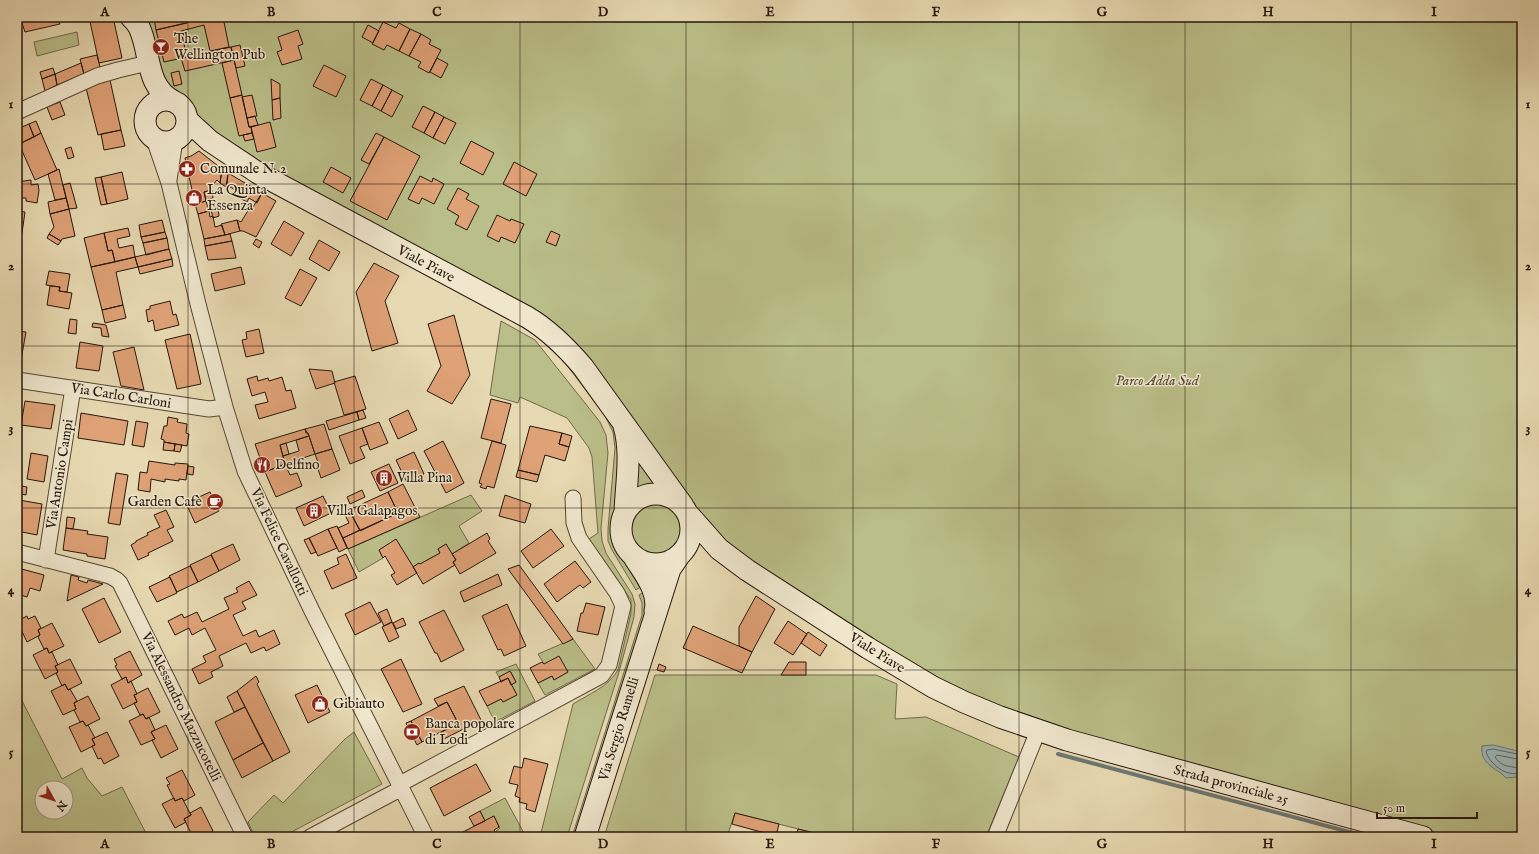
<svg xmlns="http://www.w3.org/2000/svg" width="1539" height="854" font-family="'IM FELL English',serif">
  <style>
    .green { fill: #babe88; stroke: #6f6a4a; fill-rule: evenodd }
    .water { fill: #9db7b8; stroke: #6d7774 }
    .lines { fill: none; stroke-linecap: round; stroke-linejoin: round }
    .shore { stroke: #606762; stroke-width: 1 }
    .stream { stroke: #6d7774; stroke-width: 4 }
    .building { fill: #dfa176; stroke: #24170d }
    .street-casing { stroke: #554836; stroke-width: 17 }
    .secondary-casing { stroke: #24170d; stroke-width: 23 }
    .street { stroke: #efe6cc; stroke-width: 15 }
    .secondary { stroke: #efe6cc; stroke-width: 21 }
    .grid { fill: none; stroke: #24170d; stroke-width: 1; stroke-opacity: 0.55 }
    .labels { text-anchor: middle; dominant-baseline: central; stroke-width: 3; stroke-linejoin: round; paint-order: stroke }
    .poi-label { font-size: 14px; fill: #24170d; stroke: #efe6cc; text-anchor: start }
    .street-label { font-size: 14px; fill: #24170d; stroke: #efe6cc }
    .park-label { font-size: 14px; font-style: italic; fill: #514932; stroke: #efe6cc }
    .neatline { fill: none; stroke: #24170d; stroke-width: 1.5 }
    .grid-label { font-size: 13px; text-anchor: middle; font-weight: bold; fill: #24170d }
  </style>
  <rect width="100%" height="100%" fill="#e7d9b1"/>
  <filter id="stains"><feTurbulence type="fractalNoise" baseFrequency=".005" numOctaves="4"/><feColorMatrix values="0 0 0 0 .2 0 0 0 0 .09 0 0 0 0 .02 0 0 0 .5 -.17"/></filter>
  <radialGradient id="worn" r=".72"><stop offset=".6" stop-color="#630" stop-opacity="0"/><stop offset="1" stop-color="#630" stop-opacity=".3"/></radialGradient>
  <path class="green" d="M139 17H1522V837H1445L1043 727 936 684 714 536 584 361 214 138 194 116 188 107 182 101 169 94Z
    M77 32 79 45 37 56 34 42Z
    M501 321 535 340 600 422 606 435 608 453 601 528 602 541 606 553 632 594 635 604 634 617 619 672 567 837H540L573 704C589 694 608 687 618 670L631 613V600L589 539 598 533 592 457 589 448 567 418 520 397 518 403 490 395Z
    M545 336 613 420 620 445 617 502 613 527 614 538 617 547 636 574 642 586 636 590 612 550 608 541V529L615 448 613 432 605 416 566 364 549 345Z
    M629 441 660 490 647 491 635 497Z
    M471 495 482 511 459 526 469 543 452 554 446 544 438 549 440 553 420 564 419 563 413 567 396 540 379 550 383 558 359 572 348 549Z
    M627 530a29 29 0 1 1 58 0a29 29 0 1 1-58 0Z
    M644 592 647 607 579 837H572L642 615V603L639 595Z
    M573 639 595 669 545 695 538 683 552 676 554 679 568 672 544 664 538 654Z
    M516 664 535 701 495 722 487 706 501 699 503 702 516 695 511 685 516 682 511 672 499 677 496 672Z
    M655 675H876L897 684 895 719 926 717 1019 757 986 837H825V835L818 834 735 813 727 837H604Z
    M17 691 62 779 82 768 87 778 102 796 122 787 148 837H17ZM42 788H66V812H42Z
    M354 732 382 784 282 837H255L248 822 274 795 283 803 345 739Z
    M505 798 526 837H499L496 831 500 828 494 816 485 821 480 811Z"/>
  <path class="water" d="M1493 745 1522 752V779L1516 777 1506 778C1496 767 1480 765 1482 746Z"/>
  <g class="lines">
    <path class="shore" d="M1522 755 1493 749 1487 750 1486 752C1489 761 1499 771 1509 773 1514 774 1517 773 1522 775
      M1522 760 1497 755 1495 757C1503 769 1510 765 1522 769"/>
    <path class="stream" d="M1058 754 1368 837"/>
  </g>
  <path class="building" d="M20 17H31V19L41 17H58L60 24 25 32Z
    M89 17H113L122 58 99 63Z
    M160 17H186L187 23 156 30 154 18Z
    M211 17H223L229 47 210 51 204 25 181 31 187 57 164 62 156 30Z
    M383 22 396 28 399 23 410 29 399 51 387 45 384 50 372 44Z
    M368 25 379 31 373 43 362 37Z
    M410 29 421 34 409 56 399 51Z
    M298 30 303 44 298 46 302 59 282 65 277 52 282 50 278 37Z
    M421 34 431 40 429 44 441 50 429 73 418 67 421 62 409 56Z
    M240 45 245 66 236 68 231 47Z
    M231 47 234 60 185 71 181 58Z
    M97 55 100 67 84 74 80 59Z
    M437 58 448 64 441 78 430 72Z
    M234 60 242 95 230 98 222 63Z
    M81 63 84 74 57 85 55 74Z
    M324 65 346 76 336 97 313 86Z
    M53 68 55 74 42 79 40 72Z
    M179 71 182 84 174 86 171 73Z
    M55 74 57 85 45 91 42 79Z
    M271 79 280 84V98L272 100Z
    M371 79 383 85 372 106 360 100Z
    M110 80 121 130 98 135 86 88 97 83Z
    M383 85 392 90 381 111 372 106Z
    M392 90 403 96 392 117 381 111Z
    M242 95 249 127H251L252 133 239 136 230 98Z
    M252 95 257 116 247 118 242 97Z
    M280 98 281 118 273 120 272 100Z
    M60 102 65 115 52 120 47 107Z
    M423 106 435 112 424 133 412 127Z
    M435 112 444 117 433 138 424 133Z
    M255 116 258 125 249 127 247 118Z
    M444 117 456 123 445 144 433 138Z
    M36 121 41 133 34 137 29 124Z
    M270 122 276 147 257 152 251 127Z
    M29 124 34 137 17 145V129Z
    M121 130 125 146 104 150 101 134Z
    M41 133 57 170 35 180 19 144Z
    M252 133 254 139 245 141 243 135Z
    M376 133 384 137 369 164 361 160Z
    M384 137 420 156 387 220 350 201Z
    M471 141 494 153 483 175 460 163Z
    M71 147 74 157 68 159 65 149Z
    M199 151 222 169 220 183 217 180 208 191 204 192 206 201 195 204 185 158 191 156Z
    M514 162 537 174 526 196 503 184Z
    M331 167 351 178 343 193 323 182Z
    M59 169 66 198 55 200 48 174Z
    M222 169 228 173 226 187 220 183Z
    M122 172 128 199 107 204 101 177Z
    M228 173 262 193 257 203 249 198 247 202 238 197 240 193 227 185Z
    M420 176 432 182 433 178 444 184 434 204 422 198 419 204 408 199Z
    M101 177 107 204 101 205 95 178Z
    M31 180V185L38 184 39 190 37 203 26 201V198H18L17 182Z
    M70 183 77 208 69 209 63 185Z
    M458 188 469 194 466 199 479 206 467 230 455 224 459 216 447 209Z
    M212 190 213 198 206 200 204 192Z
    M262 193 276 201 256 237 243 231H240L237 220 241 222 249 209 251 210Z
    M66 198 69 209 50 214 48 202Z
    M206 201 209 211 198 214 195 204Z
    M69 209 75 236 62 239 61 241 49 234 54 227 50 214Z
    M218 209 219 216 213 218 211 210Z
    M17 211 25 212 22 233H17Z
    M209 211 210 217 213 216 215 227 222 225 225 235 204 239 198 214Z
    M497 215 510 221 511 219 524 224 515 243 501 237 499 242 487 236Z
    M162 220 165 232 141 237 139 225Z
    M237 220 240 231 225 235 221 224Z
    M284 221 304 233 291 256 271 244Z
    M128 228 130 236 117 239 119 248 133 245 135 257 115 262 112 250 108 251 104 233Z
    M551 231 560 235 556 246 546 242Z
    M165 232 167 238 143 243 141 237Z
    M104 233 108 251 112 250 115 262 91 267 84 238Z
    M49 234 61 241 58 245 47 238Z
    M230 234 232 241 205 246 204 239Z
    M167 238 169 249 146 255 143 243Z
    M256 239 262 242 259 248 253 244Z
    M319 240 340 252 329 271 309 259Z
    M232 241 236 258 208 260 205 246Z
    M169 249 172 259 138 267 135 257Z
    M135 257 138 267 116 272 123 305 102 310 91 267Z
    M172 259 173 266 140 274 138 267Z
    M374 263 399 276 385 301 398 343 372 351 356 292Z
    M241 267 245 284 215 291 211 274Z
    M300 269 317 278 301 306 285 298Z
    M49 271 70 274 67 292 59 291 60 287 46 285Z
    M50 286 60 287 59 291 72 293 69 309 47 305Z
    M170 301 173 315 176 314 179 325 155 331 153 320 148 322 146 310 150 309V306Z
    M123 305 126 318 105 323 102 310Z
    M454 315 470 375 452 404 427 391 441 366 428 324Z
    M70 319 77 320 76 334 68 333Z
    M93 323 106 325 109 337 102 336 101 328 92 327Z
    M259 329 264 353 246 357 242 340 247 339 246 332Z
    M17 331 26 332 21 360H17Z
    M190 334 201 384 177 389 165 340Z
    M80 342 103 346 99 371 76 368Z
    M134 347 144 390 121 386 113 352Z
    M309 369 332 371 335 383 316 389Z
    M257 376 258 381 268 378 269 381 282 377 286 391 291 390 296 408 259 419 255 405 268 402 265 392 252 396 247 379Z
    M355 376 366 409 344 415 334 382Z
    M491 399 511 404 501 443 481 438Z
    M25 401 55 405 51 429 21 425Z
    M363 410 366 418 359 420 357 412Z
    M408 410 417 430 398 439 389 419Z
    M357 412 359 420 329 430 326 421Z
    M81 413 128 421 124 445 78 438Z
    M168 417 178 419 177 422 187 424 186 433 189 434 187 446 164 442V440L161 439 164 426H167Z
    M136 421 148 423 144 447 132 445Z
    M379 422 388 443 370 450 362 428Z
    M324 424 332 449 315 454 308 433H306L305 429Z
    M530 426 562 433 559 444 569 447 565 461 545 455 539 475 518 470Z
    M362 428 368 444 360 447 365 458 350 464 339 436Z
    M305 429 309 436 280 445 285 464 265 472 255 444Z
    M562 433 572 436 569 447 559 444Z
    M309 436 315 454 285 464 283 456 299 451 296 440Z
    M443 441 464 483 446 493 424 451Z
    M492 441 506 445 494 488 487 486 486 489 480 487 482 484 479 483Z
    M164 442 175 444 174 451 163 450Z
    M286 443 289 454 283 456 280 445Z
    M175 444 182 445 180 452 174 451Z
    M332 449 340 470 321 478 317 466 319 465 315 454Z
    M414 452 424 474 407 483 396 460Z
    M31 453 48 456 44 482 27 479Z
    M149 461 175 465V463L188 464 186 480 179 479V481L165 479V482L151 479 150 492 138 490 140 472 147 473Z
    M285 464 290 475 297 473 302 486 276 497 265 472Z
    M389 464 398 483 380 491 371 472Z
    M188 466 194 467 193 475 187 474Z
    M518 470 539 475 537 482 516 477Z
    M116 473 128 475 120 525 108 523Z
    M403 484 420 517 348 549 343 538 398 513 388 492Z
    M17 485 27 487 26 495 17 493Z
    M362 490 365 497 350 504 347 497Z
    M210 492 219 511 195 523 186 503Z
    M388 492 398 513 360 531 349 510Z
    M505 495 531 504 525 523 499 516Z
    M323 496 331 513 304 526 296 508Z
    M19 500 42 504 37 535 17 531V513Z
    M166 510 174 527 167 530 173 541 148 553 149 555 138 560 131 545 136 542V541L148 535 147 533 160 527 154 515Z
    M349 510 360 530 343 538 338 528 349 523 344 513Z
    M67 517 75 518 73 529 66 528Z
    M337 526 347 548 339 552 328 529Z
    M66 528 88 531 87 534 108 537 105 559 87 556V554L63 550Z
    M328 529 337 548 318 556 309 538Z
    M551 529 564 546 533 568 521 551Z
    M487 533 490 539 488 541 496 553 460 574 453 562 456 560 452 554Z
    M309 538 316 552 311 554 304 540Z
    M396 539 417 573 397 585 391 575 395 573 385 556 383 558 379 550Z
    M233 544 240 560 219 571 211 554Z
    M446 544 456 560 453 562 455 565 423 584 413 567 419 563 420 564 440 553 438 549Z
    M346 554 357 578 332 589 324 571 339 564 337 558Z
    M211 555 219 571 198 582 190 565Z
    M575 561 591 582 583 588 580 585 557 602 544 584Z
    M519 565 555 614 573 639 563 644 508 569Z
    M190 566 198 582 177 592 169 576Z
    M18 568 44 575 40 591 30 588 27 597 17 594Z
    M498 574 502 585 464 602 460 592Z
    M71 575 79 577 78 580 87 583 88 580 103 584 67 601Z
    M170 577 177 593 157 602 149 587Z
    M249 581 257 595 242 602 246 609 233 615 243 636 256 630 259 637 274 630 280 644 266 651 264 647 251 653 246 643 219 656 223 666 211 672 213 677 199 684 192 669 206 662 203 656 216 650 205 628 192 635 189 628 175 635 168 621 182 614 184 618 197 612 202 622 229 609 224 598 238 592 236 588Z
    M756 596 775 609 752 652 739 646V627Z
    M104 598 121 632 99 643 82 609Z
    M370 602 381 622 355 635 345 614Z
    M586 603 605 607 598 635 577 631 581 613H583Z
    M507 604 526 646 504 656 501 649 498 650 482 616Z
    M387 609 392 622 384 626 378 613Z
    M444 610 464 650 441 662 437 653H435L419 622Z
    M27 616 28 619 35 616 41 628 38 630 40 635 27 642 17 621Z
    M403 618 406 625 396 629 393 623Z
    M788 621 807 634 793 655 774 643Z
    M392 622 399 637 389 642 382 627Z
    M52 623 64 646 49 653 47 648 44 649 38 637 40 635 38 630Z
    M693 626 752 652 742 673 683 648Z
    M808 632 827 645 820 656 801 643Z
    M47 648 49 653 52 652 58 665 55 666 58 672 45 679 33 655Z
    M130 651 142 675 128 683 126 677 122 679 115 666 117 665 114 659Z
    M559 656 568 672 554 680 552 676 538 683 530 668 542 662 544 664Z
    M70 659 82 683 68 690 65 684 62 686 56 673 58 672 55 666Z
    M401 659 422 704 403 712 381 669Z
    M789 662H806V675H781Z
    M659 664 666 667 664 672 657 670Z
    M510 671 516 682 511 685 508 678 501 682 499 677Z
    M256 676 259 682 257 684 290 752 273 761 237 691Z
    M126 677 128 683 131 681 137 694 134 695 137 702 123 709 111 685Z
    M508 678 517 695 503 702 501 699 487 706 479 691Z
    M65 684 68 690 70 689 77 701 74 703 76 709 63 715 51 691Z
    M317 685 330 712 308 723 295 695Z
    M464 686 481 720 444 739 440 733 458 723 447 702 438 706 434 699Z
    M148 688 160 712 146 719 143 714 140 715 134 703 137 702 134 695Z
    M237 691 245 707 234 712 227 697Z
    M88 696 100 719 86 726 83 721 80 722 74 710 76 709 74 703Z
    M447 702 458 723 422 742 411 721Z
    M245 707 263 743 233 760 215 722Z
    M143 714 146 719 149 717 155 730 151 732 155 739 141 745 129 721Z
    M83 721 86 726 88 725 95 738 92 739 95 745 81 752 69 727Z
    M411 721 422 742 417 745 406 723Z
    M166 725 178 749 161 758 152 740 155 739 151 732Z
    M107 732 119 756 104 764 101 758 98 759 92 746 95 745 92 739Z
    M263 743 273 761 242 778 233 760Z
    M524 758 548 764 535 812 526 809 527 804 519 802 520 798 515 796 518 785 509 783 514 766 522 768Z
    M476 764 491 791 444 816 430 788Z
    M182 770 195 795 184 801 182 798 175 801 167 785 170 784 166 778Z
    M174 798 175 801 182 798 191 815 184 819 186 822 175 828 162 804Z
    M201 807 213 831 201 837 200 834 193 837 184 819 191 815 190 813Z
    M480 811 485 821 474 826 469 817Z
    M735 813 779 824 776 836 732 824Z
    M494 816 499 827 494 830 498 837H463L461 833Z
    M798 829 818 834V837H796Z"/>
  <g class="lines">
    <g class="street-casing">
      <path id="street" d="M17 112 97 76 118 70 148 63
        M154 139 169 183 198 304 225 407 245 471 312 611 426 837
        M169 180 175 140
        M17 380 209 409 225 407
        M17 552 110 576 117 580 120 583 245 837
        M46 560 73 388
        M400 784 597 678 602 675 609 665 623 606 617 593 579 538 574 523 573 498
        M310 837 402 788
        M995 837 1038 731"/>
    </g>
    <g class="secondary-casing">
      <path id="secondary" d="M131 17C134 20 137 23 139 27 151 52 145 86 173 101
        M145 121a21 21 0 1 1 42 0a21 21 0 1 1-42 0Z
        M187 120 210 141 258 173 527 317C549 330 566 347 583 367L683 506
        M624 426C632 453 626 484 625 512
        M621 529a35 35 0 1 1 70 0a35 35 0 1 1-70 0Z
        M689 515 719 549 747 570 868 648 933 687 964 702 1000 717 1067 740 1423 837
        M634 557C643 572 660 592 655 611
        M585 837 670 569 679 556"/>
    </g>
    <use href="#street" class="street"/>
    <use href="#secondary" class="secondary"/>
  </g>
  <path class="grid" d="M188 17V837M354 17V837M520 17V837M686 17V837M853 17V837M1019 17V837M1185 17V837M1351 17V837M17 184H1522M17 346H1522M17 508H1522M17 670H1522"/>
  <defs>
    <g id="bar-disc" transform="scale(0.9)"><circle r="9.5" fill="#8f2418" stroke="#efe6cc"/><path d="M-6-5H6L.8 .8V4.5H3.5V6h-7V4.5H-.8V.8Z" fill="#fff"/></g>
    <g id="pharmacy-disc" transform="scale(0.9)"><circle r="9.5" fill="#8f2418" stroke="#efe6cc"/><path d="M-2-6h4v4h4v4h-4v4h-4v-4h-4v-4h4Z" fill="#fff"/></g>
    <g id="shop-disc" transform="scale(0.9)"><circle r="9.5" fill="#8f2418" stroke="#efe6cc"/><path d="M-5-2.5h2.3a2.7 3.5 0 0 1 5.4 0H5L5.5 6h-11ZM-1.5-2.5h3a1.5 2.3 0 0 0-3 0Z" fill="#fff"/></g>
    <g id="restaurant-disc" transform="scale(0.9)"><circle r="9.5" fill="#8f2418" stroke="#efe6cc"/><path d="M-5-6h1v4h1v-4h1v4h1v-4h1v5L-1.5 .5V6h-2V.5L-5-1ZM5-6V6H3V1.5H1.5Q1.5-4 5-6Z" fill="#fff"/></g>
    <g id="building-disc" transform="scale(0.9)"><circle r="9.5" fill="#8f2418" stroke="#efe6cc"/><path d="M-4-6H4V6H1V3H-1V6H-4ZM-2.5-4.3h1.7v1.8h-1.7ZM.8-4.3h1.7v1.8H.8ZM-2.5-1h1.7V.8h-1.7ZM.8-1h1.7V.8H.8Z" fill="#fff"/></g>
    <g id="cafe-disc" transform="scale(0.9)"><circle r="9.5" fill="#8f2418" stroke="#efe6cc"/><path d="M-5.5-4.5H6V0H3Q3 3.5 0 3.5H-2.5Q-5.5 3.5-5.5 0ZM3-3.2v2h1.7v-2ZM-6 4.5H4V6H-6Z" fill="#fff"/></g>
    <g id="bank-disc" transform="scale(0.9)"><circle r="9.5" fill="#8f2418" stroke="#efe6cc"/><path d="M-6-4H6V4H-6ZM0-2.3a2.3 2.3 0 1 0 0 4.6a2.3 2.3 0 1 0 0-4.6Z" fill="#fff"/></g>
  </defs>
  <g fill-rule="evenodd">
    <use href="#bar-disc" x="161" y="47"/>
    <use href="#pharmacy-disc" x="187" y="169"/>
    <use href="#shop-disc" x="194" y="198"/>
    <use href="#restaurant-disc" x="262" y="465"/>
    <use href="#building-disc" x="384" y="478"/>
    <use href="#cafe-disc" x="215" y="502"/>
    <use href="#building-disc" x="314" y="511"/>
    <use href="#shop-disc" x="320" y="704"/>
    <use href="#bank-disc" x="412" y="732"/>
  </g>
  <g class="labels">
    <g class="poi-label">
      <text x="174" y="39">The<tspan x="174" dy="16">Wellington Pub</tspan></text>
      <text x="200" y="169">Comunale N. 2</text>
      <text x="207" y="190">La Quinta<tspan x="207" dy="16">Essenza</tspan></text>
      <text x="275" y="465">Delfino</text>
      <text x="397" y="478">Villa Pina</text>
      <text x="202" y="502" text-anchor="end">Garden Cafè</text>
      <text x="327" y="511">Villa Galapagos</text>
      <text x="333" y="704">Gibiauto</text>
      <text x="425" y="724">Banca popolare<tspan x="425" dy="16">di Lodi</tspan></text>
    </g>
    <g class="street-label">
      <text transform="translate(426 264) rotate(28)">Viale Piave</text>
      <text transform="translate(121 396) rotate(9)">Via Carlo Carloni</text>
      <text transform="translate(60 474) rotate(-81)">Via Antonio Campi</text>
      <text transform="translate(279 542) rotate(65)">Via Felice Cavallotti</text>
      <text transform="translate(877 653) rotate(32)">Viale Piave</text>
      <text transform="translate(181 707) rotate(64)">Via Alessandro Mazzucotelli</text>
      <text transform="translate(619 729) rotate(-73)">Via Sergio Ramelli</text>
      <text transform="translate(1231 785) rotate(15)">Strada provinciale 25</text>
    </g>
    <g class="park-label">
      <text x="1157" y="381">Parco Adda Sud</text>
    </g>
  </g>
  <rect width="1539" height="854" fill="none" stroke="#e7d9b1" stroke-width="44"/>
  <g transform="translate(54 800) rotate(129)"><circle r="19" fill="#efe6cc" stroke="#9e9380"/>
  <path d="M0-3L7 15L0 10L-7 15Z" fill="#8f2418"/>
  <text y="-6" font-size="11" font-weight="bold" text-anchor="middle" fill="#24170d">N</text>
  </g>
  <path d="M1377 812v6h100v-6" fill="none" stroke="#24170d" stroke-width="2"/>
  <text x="1383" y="812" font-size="12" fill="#24170d" stroke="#efe6cc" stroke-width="3" paint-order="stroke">50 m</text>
  <rect x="22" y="22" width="1495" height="810" class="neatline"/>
  <g class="grid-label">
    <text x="105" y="16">A</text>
    <text x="271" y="16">B</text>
    <text x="437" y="16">C</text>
    <text x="603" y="16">D</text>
    <text x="770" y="16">E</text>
    <text x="936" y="16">F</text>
    <text x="1102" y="16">G</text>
    <text x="1268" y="16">H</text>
    <text x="1434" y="16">I</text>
    <text x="11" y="108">1</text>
    <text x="1528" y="108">1</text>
    <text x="11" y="270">2</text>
    <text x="1528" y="270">2</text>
    <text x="11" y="432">3</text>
    <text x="1528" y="432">3</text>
    <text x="11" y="594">4</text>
    <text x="1528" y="594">4</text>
    <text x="11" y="756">5</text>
    <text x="1528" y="756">5</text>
    <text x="105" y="848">A</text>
    <text x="271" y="848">B</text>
    <text x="437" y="848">C</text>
    <text x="603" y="848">D</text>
    <text x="770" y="848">E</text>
    <text x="936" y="848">F</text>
    <text x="1102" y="848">G</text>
    <text x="1268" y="848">H</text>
    <text x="1434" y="848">I</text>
  </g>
  <rect width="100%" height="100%" filter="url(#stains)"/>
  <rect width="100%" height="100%" fill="url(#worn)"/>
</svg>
